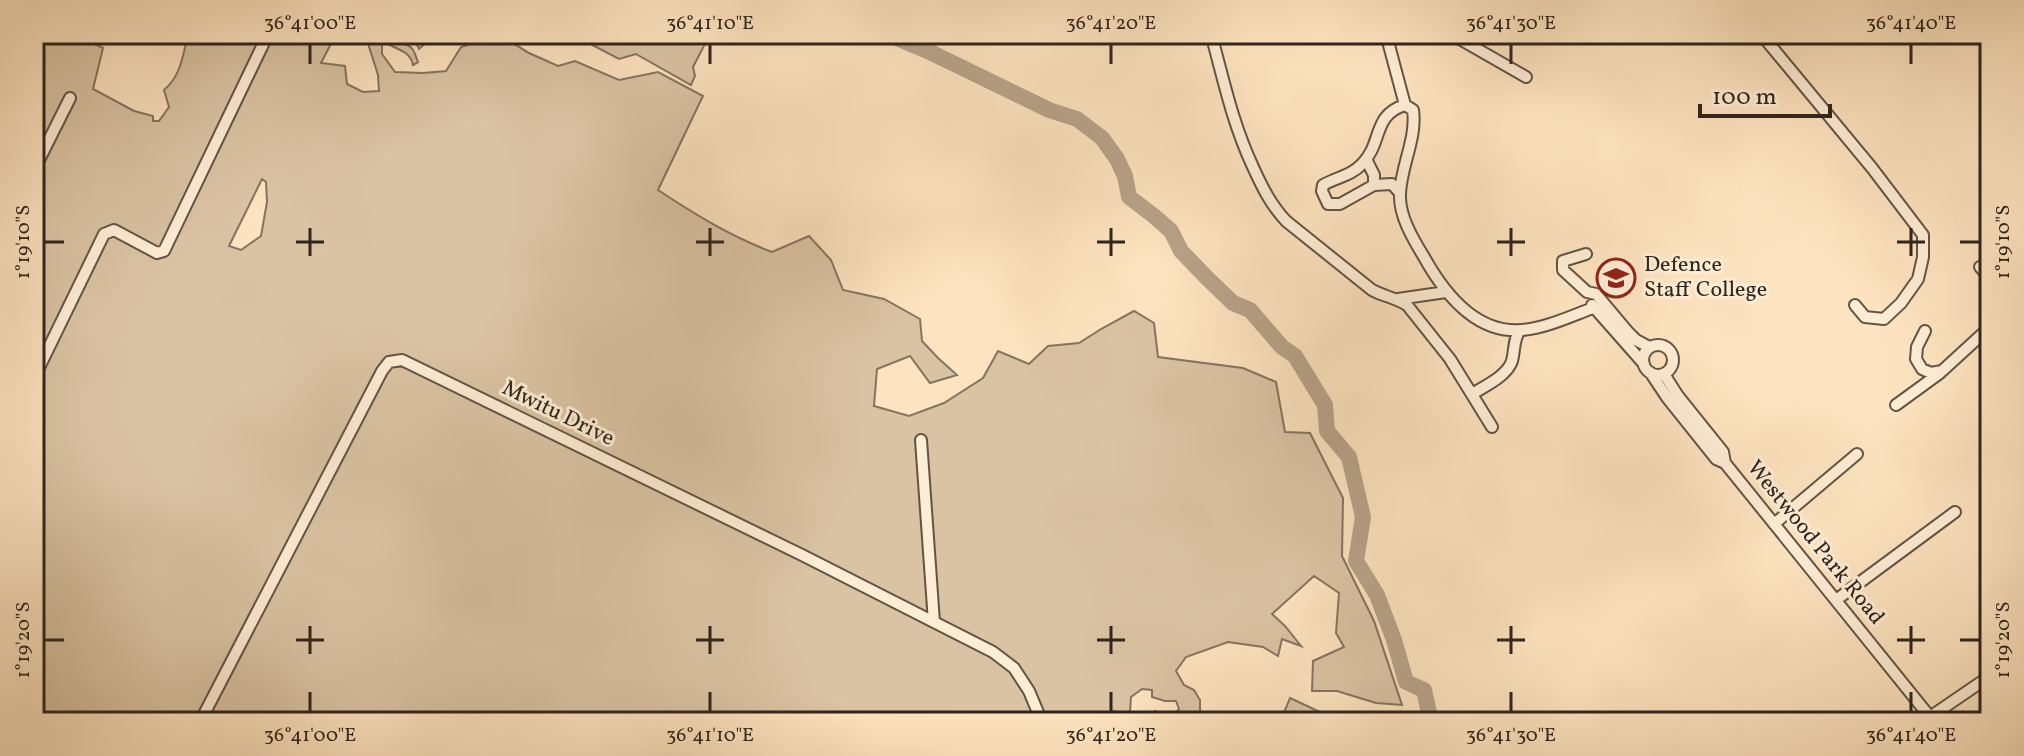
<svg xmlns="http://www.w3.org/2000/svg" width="2024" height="756" font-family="Vollkorn,serif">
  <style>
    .green { fill: #dac3a3; stroke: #847460; stroke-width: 2; fill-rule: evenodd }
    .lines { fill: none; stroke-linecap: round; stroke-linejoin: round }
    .river { stroke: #b7a288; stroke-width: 16 }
    .minor-casing { stroke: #625445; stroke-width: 14 }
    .minor { stroke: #feedd5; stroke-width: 10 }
    .ticks { fill: none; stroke: #2f251c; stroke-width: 3 }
    .labels { text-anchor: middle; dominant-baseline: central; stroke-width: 6; stroke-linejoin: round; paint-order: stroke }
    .poi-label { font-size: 22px; fill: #2f251c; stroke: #feedd5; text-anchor: start }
    .street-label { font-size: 22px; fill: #2f251c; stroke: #feedd5 }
    .neatline { fill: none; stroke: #2f251c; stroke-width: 3 }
    .ticks-label { font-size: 20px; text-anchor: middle; fill: #2f251c }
  </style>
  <rect width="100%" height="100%" fill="#fde3bf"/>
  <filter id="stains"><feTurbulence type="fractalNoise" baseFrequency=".0025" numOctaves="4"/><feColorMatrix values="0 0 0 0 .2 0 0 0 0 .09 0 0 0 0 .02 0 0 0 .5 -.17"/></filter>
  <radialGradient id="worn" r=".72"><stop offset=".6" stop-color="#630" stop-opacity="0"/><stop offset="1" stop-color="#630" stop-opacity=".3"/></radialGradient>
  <path class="green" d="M34 34H36V37L46 40C68 27 82 38 103 48L93 89 134 111 153 116V121H159L169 107 164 90C181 76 183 55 188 34H336L321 63 345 66 347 84 363 92 379 91 378 75 365 34H388L391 38 396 40 400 34H448L443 39 438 40 433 36H428L427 42 419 49 417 45 419 40 415 39 414 35 408 36 404 44C415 47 414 53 418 62L413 65C411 50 392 48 382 41V54L395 72 423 73 446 71 461 47 500 35 529 53 558 66 575 61 619 80 658 72 703 96 658 190C696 215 730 236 772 252L809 236 831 260 843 290 884 299 920 319 922 341 938 358 957 375 930 383 910 356 877 369 874 406 909 416 944 403 983 378 998 351 1029 364 1048 346 1079 343 1101 329 1134 311 1154 323 1158 357 1243 368 1276 382 1285 432 1310 433 1343 498 1342 556 1374 621 1402 705 1376 703 1337 691H1312L1313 661 1344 647 1336 633 1339 593 1314 576 1272 614 1285 626 1301 646 1282 639 1278 656 1263 647 1228 642 1186 657 1176 671 1184 685 1194 690 1200 700V712L1193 722H1155L1135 717 1148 715 1155 711 1164 716H1173L1179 709 1176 701H1165L1152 697V690L1142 689 1131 697 1130 712 1122 713 1114 711V717L1118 722H34ZM262 179 266 182 267 202 261 236 241 250 229 246Z
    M576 34H698L697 37 706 42 693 67 695 76 691 85 636 54 619 59 577 37Z
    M1290 698 1341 722H1280Z"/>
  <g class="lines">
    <path class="river" d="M887 34 932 53 1049 110 1077 119 1102 138 1117 159 1125 176 1129 197 1154 216 1171 231 1181 251 1207 278 1233 303 1250 310 1282 347 1295 356 1325 405 1327 431 1349 457 1363 517 1356 561 1377 595 1394 640 1406 682 1424 690 1431 722"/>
    <g class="minor-casing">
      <path id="minor" d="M1211 34C1224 81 1232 122 1253 167 1262 187 1271 205 1286 221L1372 290C1383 296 1396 298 1407 305L1450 359 1492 427
        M1386 34 1405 105
        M1451 34 1526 77
        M1761 34 1872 168 1923 235V257L1918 279 1901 303 1884 319 1865 317 1855 305
        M1366 159 1374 175V185L1340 204H1328L1322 191 1323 185C1337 177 1351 176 1362 164 1383 143 1372 115 1405 105L1413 110C1417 139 1401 165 1400 194 1399 216 1413 239 1424 257 1444 293 1476 334 1522 330 1546 328 1571 316 1593 308
        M34 170 70 98
        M1374 185 1392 184 1400 193
        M1586 254 1563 261V270L1587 292 1596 294 1628 332 1636 340 1649 347
        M1980 267 1990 278
        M1398 299 1446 292
        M1592 305 1644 364
        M1925 331 1917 347 1916 359 1922 369 1931 373 1942 371 1990 327
        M1643 360a15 15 0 1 1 30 0a15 15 0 1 1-30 0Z
        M1650 372 1668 399 1716 459 1725 463 1934 722
        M1664 374 1678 396 1723 452 1725 463
        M34 378 104 234 114 230 157 253 164 251 268 34
        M1472 394C1485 386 1507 376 1512 361 1515 350 1513 340 1520 330
        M1896 405 1940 373
        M921 440 934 622
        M1774 524 1857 454
        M1836 600 1955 512
        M1930 717 1990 676
        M200 722 382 371 389 362 402 360 802 555 993 652 1014 668 1029 691 1042 722"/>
    </g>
    <use href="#minor" class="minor"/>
  </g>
  <path class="ticks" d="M310 44V64M710 44V64M1111 44V64M1511 44V64M1911 44V64M310 228V256M710 228V256M1111 228V256M1511 228V256M1911 228V256M44 242H64M296 242H324M696 242H724M1097 242H1125M1497 242H1525M1897 242H1925M1960 242H1980M310 626V654M710 626V654M1111 626V654M1511 626V654M1911 626V654M44 640H64M296 640H324M696 640H724M1097 640H1125M1497 640H1525M1897 640H1925M1960 640H1980M310 692V712M710 692V712M1111 692V712M1511 692V712M1911 692V712"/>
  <defs>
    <g id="university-ring" transform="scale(2)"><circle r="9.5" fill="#feedd5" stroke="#8f2418" stroke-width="1.5"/><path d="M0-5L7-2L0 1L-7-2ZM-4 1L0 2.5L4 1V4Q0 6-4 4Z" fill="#8f2418"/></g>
  </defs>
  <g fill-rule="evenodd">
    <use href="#university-ring" x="1616" y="278"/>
  </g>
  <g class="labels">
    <g class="poi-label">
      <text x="1644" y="265">Defence<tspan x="1644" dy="25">Staff College</tspan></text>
    </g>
    <g class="street-label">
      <text transform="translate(558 414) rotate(26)">Mwitu Drive</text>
      <text transform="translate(1815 543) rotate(51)">Westwood Park Road</text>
    </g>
  </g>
  <rect width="2024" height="756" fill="none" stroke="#fde3bf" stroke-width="88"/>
  <path d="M1700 104v12h130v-12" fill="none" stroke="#2f251c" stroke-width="4"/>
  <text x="1712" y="104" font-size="24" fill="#2f251c" stroke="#feedd5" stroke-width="6" paint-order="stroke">100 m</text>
  <rect x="44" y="44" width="1936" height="668" class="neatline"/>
  <g class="ticks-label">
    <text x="310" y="29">36°41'00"E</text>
    <text x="710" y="29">36°41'10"E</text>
    <text x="1111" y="29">36°41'20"E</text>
    <text x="1511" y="29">36°41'30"E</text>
    <text x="1911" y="29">36°41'40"E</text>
    <text transform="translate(22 242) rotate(-90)" y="7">1°19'10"S</text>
    <text transform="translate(2002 242) rotate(-90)" y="7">1°19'10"S</text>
    <text transform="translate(22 640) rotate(-90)" y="7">1°19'20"S</text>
    <text transform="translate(2002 640) rotate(-90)" y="7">1°19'20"S</text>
    <text x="310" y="741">36°41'00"E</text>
    <text x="710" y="741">36°41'10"E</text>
    <text x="1111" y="741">36°41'20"E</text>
    <text x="1511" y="741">36°41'30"E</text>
    <text x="1911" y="741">36°41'40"E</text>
  </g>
  <rect width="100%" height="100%" filter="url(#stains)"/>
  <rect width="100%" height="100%" fill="url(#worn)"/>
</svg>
